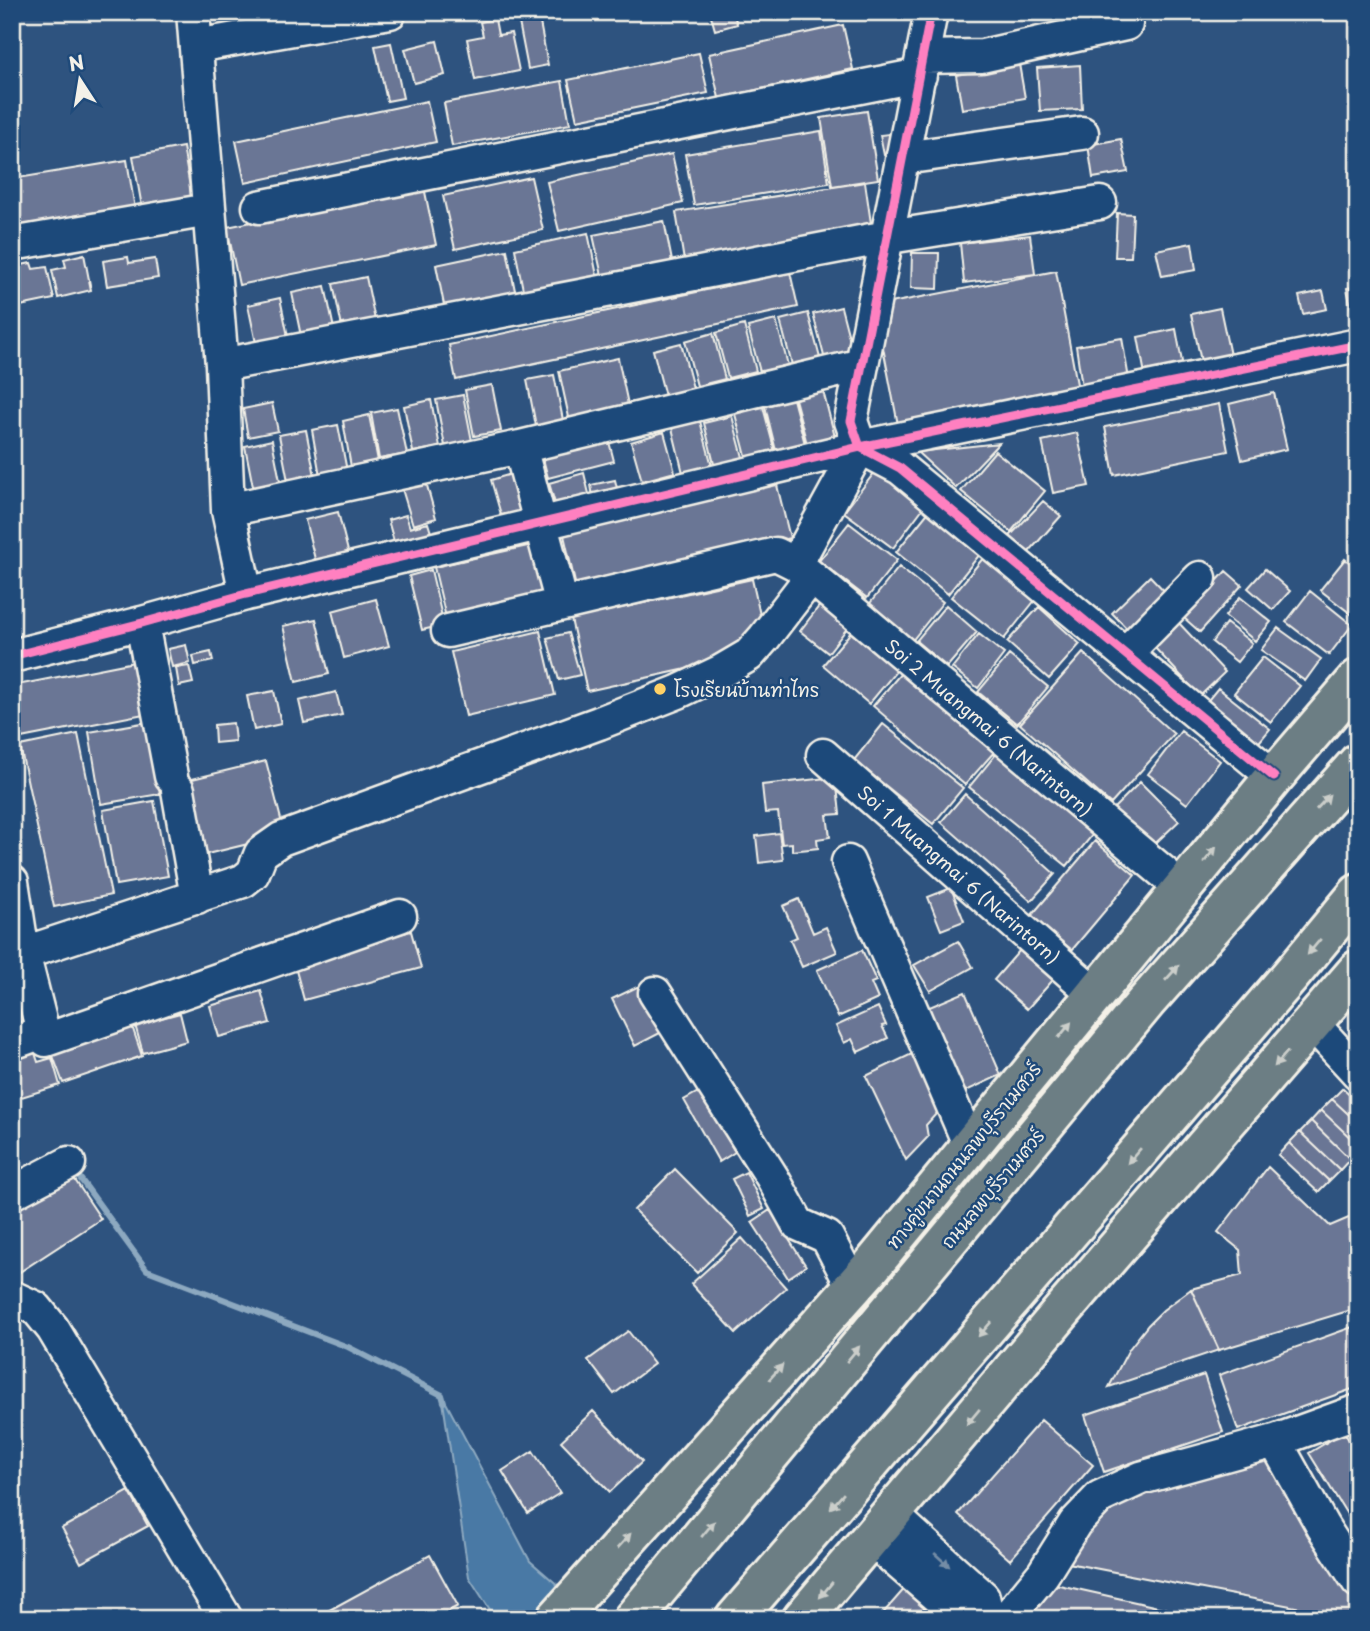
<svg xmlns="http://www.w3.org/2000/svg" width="1370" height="1631" font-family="'Playpen Sans','Playpen Sans Thai',sans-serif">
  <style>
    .water { fill: #4879a5; stroke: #8da9c0; stroke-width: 2 }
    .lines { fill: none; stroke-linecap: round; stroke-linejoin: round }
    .stream { stroke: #8da9c0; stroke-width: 6 }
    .building { fill: #6b7695; stroke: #f4f1e8; stroke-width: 2 }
    .minor-casing { stroke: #f4f1e8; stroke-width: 37 }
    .major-casing { stroke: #f4f1e8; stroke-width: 44 }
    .minor { stroke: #1f4a7a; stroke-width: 32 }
    .major { stroke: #6c7e84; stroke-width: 38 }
    .cycleway-casing { stroke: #1f4a7a; stroke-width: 13 }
    .cycleway { stroke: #ff80c0; stroke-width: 9 }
    .oneway { fill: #cbceca }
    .oneway2 { fill: #748da6 }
    .poi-dot { fill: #ffd166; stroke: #1f4a7a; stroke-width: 2.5 }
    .labels { text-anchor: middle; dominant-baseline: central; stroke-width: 5; stroke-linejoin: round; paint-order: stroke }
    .poi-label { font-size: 18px; fill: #f4f1e8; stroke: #1f4a7a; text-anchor: start }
    .street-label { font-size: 18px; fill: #f4f1e8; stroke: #1f4a7a }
  </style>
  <rect width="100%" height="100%" fill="#2e537f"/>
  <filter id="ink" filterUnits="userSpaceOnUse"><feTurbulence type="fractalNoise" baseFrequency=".0143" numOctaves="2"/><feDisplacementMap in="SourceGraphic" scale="14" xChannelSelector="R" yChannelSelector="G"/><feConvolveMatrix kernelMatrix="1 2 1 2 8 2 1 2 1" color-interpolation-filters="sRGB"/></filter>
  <g filter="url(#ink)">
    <path class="water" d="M442 1395 530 1561 597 1619H496L469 1577Z"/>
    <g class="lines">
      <path class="stream" d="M77 1174 147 1270 348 1347 442 1395 444 1402"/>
    </g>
    <path class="building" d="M517 12H538L548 65 528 69Z
      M710 12H733L737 24 715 30Z
      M1143 12H1194L1145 21Z
      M495 19 498 35 511 33 519 71 475 80 467 39 483 36 480 22Z
      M843 25 853 69 719 98 709 54Z
      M437 41 445 75 414 83 405 49Z
      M391 43 403 98 387 101 375 46Z
      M699 53 708 93 577 120 568 80Z
      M1019 64 1025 98 962 109 956 75Z
      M1080 65 1082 109 1040 111 1037 68Z
      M562 81 570 124 452 146 444 103Z
      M427 101 436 142 245 183 236 141Z
      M867 111 878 179 832 186 821 118Z
      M821 131 829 183 694 205 685 154Z
      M897 133V153L884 155 880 135Z
      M1121 139 1128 172 1093 178 1088 145Z
      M183 147 193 204 143 213 133 156Z
      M672 154 683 203 559 231 547 182Z
      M127 160 136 215 12 235V179Z
      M531 177 543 230 455 249 443 196Z
      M865 182 873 237 685 267 676 212Z
      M424 187 436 245 239 285 227 227Z
      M1117 213 1133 214 1131 257H1115Z
      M664 221 674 271 604 285 593 235Z
      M588 233 599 285 525 300 515 249Z
      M1030 235 1035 274 964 283 960 243Z
      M1192 243 1196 270 1162 276 1156 250Z
      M507 250 517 301 446 315 436 265Z
      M912 253H939L938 289 911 288Z
      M84 254 91 290 58 298 52 270 66 267 64 259Z
      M128 257 129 263 155 259 158 278 107 286 103 261Z
      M31 263 33 269 47 267 54 299 20 306 12 267Z
      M1056 271 1079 395 899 430 875 306Z
      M790 272 798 307 456 380 449 345Z
      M366 277 375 320 342 327 333 284Z
      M325 286 334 329 301 336 292 293Z
      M1358 286V307L1351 309 1347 288Z
      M1323 291 1327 309 1303 314 1299 296Z
      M280 298 289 341 257 348 248 305Z
      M841 307 853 353 825 360 813 314Z
      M1220 308 1231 360 1202 366 1191 314Z
      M808 313 820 358 792 365 780 320Z
      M776 320 788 365 760 372 748 327Z
      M744 325 756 371 728 378 716 333Z
      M1176 329 1184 373 1146 380 1138 337Z
      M713 333 725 379 697 386 685 341Z
      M1122 338 1130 385 1083 393 1076 346Z
      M681 343 693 388 665 396 653 350Z
      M618 358 629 409 570 422 559 371Z
      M554 375 563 420 536 426 527 380Z
      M492 385 501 431 474 436 465 390Z
      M823 391 835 437 807 444 795 399Z
      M1274 393 1287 449 1242 460 1229 404Z
      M463 395 472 441 445 446 436 400Z
      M793 399 805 444 776 451 765 406Z
      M431 400 440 447 413 452 404 406Z
      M272 403 278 431 248 437 243 409Z
      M1219 404 1228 451 1114 475 1105 427Z
      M763 407 775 452 747 460 735 414Z
      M397 408 407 454 379 459 371 413Z
      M369 415 378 461 351 467 343 421Z
      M732 416 744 461 715 468 704 423Z
      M700 421 712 466 683 473 672 428Z
      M338 425 347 471 320 476 312 430Z
      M306 430 315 476 288 481 279 435Z
      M664 432 675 472 642 481 631 442Z
      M1077 433 1089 486 1053 493 1042 441Z
      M607 434 614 461 548 478 541 451Z
      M272 440 281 486 254 492 245 446Z
      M999 443 956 488 917 452Z
      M995 451 1045 491 1011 532 961 491Z
      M878 468 926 504 893 548 844 512Z
      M518 472 530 517 504 525 491 480Z
      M584 473 590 498 556 507 549 483Z
      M615 480 618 492 593 497 591 485Z
      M776 481 790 538 576 587 563 531Z
      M426 482 436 518 413 525 402 489Z
      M1043 501 1061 516 1028 553 1010 536Z
      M930 510 981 553 948 594 896 552Z
      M338 512 350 559 317 567 305 520Z
      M406 515 410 528 428 523 433 539 396 549 388 520Z
      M849 523 897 560 867 598 819 561Z
      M541 543 553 598 447 622 434 567Z
      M984 557 1036 599 1004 639 951 597Z
      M1345 559 1358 569V613L1355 617 1320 590Z
      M899 567 943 602 911 642 867 607Z
      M1265 569 1290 591 1273 610 1248 588Z
      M431 570 444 625 422 630 409 576Z
      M1226 571 1242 585 1200 632 1184 618Z
      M1150 576 1173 600 1135 637 1112 613Z
      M752 579 762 624 727 660 587 691 571 619Z
      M1310 591 1352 625 1329 655 1286 622Z
      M1240 597 1271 622 1255 641 1225 616Z
      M376 599 389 646 344 658 332 611Z
      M820 605 848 627 828 653 800 631Z
      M946 605 977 632 947 667 916 641Z
      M1039 607 1080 644 1049 679 1007 642Z
      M316 619 329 674 296 682 283 626Z
      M1178 622 1225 672 1200 696 1153 646Z
      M1226 623 1252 643 1237 662 1212 642Z
      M1278 628 1321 659 1305 681 1261 650Z
      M540 631 555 695 466 716 451 652Z
      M852 631 898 669 869 704 823 665Z
      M568 633 580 675 559 680 547 638Z
      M979 634 1004 654 978 688 952 668Z
      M186 645 190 663 172 667 168 649Z
      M211 652 213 661 195 665 193 656Z
      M1083 653 1174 734 1111 804 1020 724Z
      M1009 655 1048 687 1017 724 978 692Z
      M1263 657 1300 686 1271 722 1234 693Z
      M134 662 144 714 21 738 12 686Z
      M189 666 193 683 179 686 176 668Z
      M902 672 995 751 965 785 873 706Z
      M1218 688 1270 729 1256 746 1204 705Z
      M274 691 281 724 254 730 247 696Z
      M336 692 342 715 304 723 299 701Z
      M148 722 160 794 101 804 89 732Z
      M233 723 235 741 215 743 214 725Z
      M883 724 963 788 933 824 854 760Z
      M1181 731 1220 761 1187 804 1148 774Z
      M78 734 111 895 54 907 20 746Z
      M996 754 1094 833 1067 866 969 787Z
      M266 761 285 835 207 854 188 780Z
      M836 777 840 814 827 815 830 837 817 839 818 848 792 851V843L782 844 778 812 765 813 762 785Z
      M1140 782 1179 821 1143 855 1105 817Z
      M965 794 1055 874 1031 901 941 822Z
      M154 801 168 876 116 885 103 810Z
      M779 833 783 860 759 863 756 836Z
      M1095 841 1135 875 1072 950 1031 916Z
      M951 888 964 921 941 930 928 897Z
      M799 899 813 933 826 927 837 952 802 967 790 940 797 937 783 906Z
      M411 931 421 968 304 1000 294 963Z
      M958 941 973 967 930 991 914 965Z
      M862 950 876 981 871 983 878 999 838 1017 817 970Z
      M1020 950 1053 980 1027 1009 994 980Z
      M639 986 662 1032 635 1046 612 999Z
      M261 991 270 1023 219 1037 210 1006Z
      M965 992 1001 1075 964 1092 927 1008Z
      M878 1007 886 1025 882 1026 888 1038 858 1052 852 1039 844 1043 836 1026Z
      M180 1013 187 1041 143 1053 135 1025Z
      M132 1026 142 1056 63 1083 52 1053Z
      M34 1050 38 1062 52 1058 60 1085 12 1100V1057Z
      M920 1050 946 1103 926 1125 928 1137 906 1160 866 1076Z
      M1343 1088 1358 1102V1123L1332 1099Z
      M700 1091 735 1152 719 1162 684 1100Z
      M1332 1099 1358 1123V1145L1321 1110Z
      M1321 1110 1358 1145V1151L1350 1159 1311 1121Z
      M1311 1121 1350 1159 1340 1170 1300 1132Z
      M1300 1132 1340 1170 1329 1181 1289 1143Z
      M1289 1143 1329 1181 1318 1192 1278 1155Z
      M1268 1167 1330 1226 1358 1214V1308L1219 1350 1191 1289 1242 1275 1240 1250 1218 1232Z
      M675 1169 738 1233 697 1273 634 1210Z
      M69 1171 101 1219 15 1275 12 1270V1208Z
      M746 1172 764 1209 750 1216 732 1179Z
      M770 1210 806 1266 788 1278 752 1222Z
      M742 1238 786 1288 736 1333 691 1284Z
      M1191 1289 1219 1350 1109 1387 1129 1349 1148 1325 1163 1310Z
      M1358 1325V1387L1238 1430 1219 1375Z
      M628 1331 654 1364 614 1394 588 1360Z
      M1204 1375 1223 1432 1104 1472 1085 1415Z
      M593 1411 642 1462 610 1492 561 1441Z
      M1041 1420 1093 1465 1010 1560 958 1514Z
      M1344 1432 1358 1455V1532L1309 1453Z
      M533 1451 560 1493 528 1513 502 1471Z
      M1262 1451 1358 1602V1619L1063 1562 1104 1508Z
      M129 1491 148 1526 81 1563 62 1528Z
      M430 1555 458 1606 434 1619H313Z
      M1050 1583 1212 1619H1022Z
      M906 1587 941 1619H878Z"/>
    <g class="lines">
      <g class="minor-casing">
        <path id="minor" d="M193 12 222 365 228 510 246 594
          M931 12 851 421 860 447 900 468 1274 777
          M196 46 390 12
          M923 57 982 56 1126 24
          M903 158 1082 133
          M259 207 920 75
          M12 244 209 210
          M222 365 871 240 1100 203
          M520 447 562 604
          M228 510 520 447 862 365
          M796 564 860 447
          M142 623 171 776
          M448 631 776 554 796 564 1182 888
          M1126 653 1200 578
          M12 656 142 623 246 594 860 447 1358 345
          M823 755 1095 994
          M178 790 197 897
          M848 862 970 1146
          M12 882 23 953 43 1032 46 1040 400 916
          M12 957 243 881 253 873 261 853 281 839 599 723 678 692 720 672 749 655 764 638 811 577
          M655 993 772 1177 798 1224 827 1237 853 1287
          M1312 1023 1358 1073
          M12 1043 43 1032
          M12 1193 69 1163
          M12 1297 36 1308 53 1329 226 1619
          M1275 1441 1323 1527 1358 1581
          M891 1514 983 1597 988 1619
          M870 1538 963 1619
          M1006 1619 1043 1574 1075 1523 1100 1497 1141 1478 1275 1441 1358 1411"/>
      </g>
      <g class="major-casing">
        <path id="major" d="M556 1619 871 1267 1274 777 1358 679
          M633 1619 1146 1002 1358 763
          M735 1619 1291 975 1358 894
          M802 1619 1064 1309 1358 970"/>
      </g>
      <use href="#minor" class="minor"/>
      <use href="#major" class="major"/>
      <g class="cycleway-casing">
        <path id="cycleway" d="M931 12 851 421 860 447 900 468 1274 777
          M12 656 142 623 246 594 860 447 1358 345"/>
      </g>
      <use href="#cycleway" class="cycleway"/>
    </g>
    <defs><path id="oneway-solid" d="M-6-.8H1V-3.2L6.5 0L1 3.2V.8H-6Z" transform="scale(1.75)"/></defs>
    <g class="oneway">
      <use href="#oneway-solid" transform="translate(1323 802) rotate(-48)"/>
      <use href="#oneway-solid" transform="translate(1210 855) rotate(-51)"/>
      <use href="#oneway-solid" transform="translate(1314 947) rotate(130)"/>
      <use href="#oneway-solid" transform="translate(1172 973) rotate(-48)"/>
      <use href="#oneway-solid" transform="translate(1065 1030) rotate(-51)"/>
      <use href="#oneway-solid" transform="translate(1281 1059) rotate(131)"/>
      <use href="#oneway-solid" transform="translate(1134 1156) rotate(131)"/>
      <use href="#oneway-solid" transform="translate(985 1329) rotate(131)"/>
      <use href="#oneway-solid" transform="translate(853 1354) rotate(-50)"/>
      <use href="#oneway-solid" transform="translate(776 1372) rotate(-48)"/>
      <use href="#oneway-solid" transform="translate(973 1417) rotate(130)"/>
      <use href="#oneway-solid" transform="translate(837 1501) rotate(131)"/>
      <use href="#oneway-solid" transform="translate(708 1529) rotate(-50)"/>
      <use href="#oneway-solid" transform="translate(624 1541) rotate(-48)"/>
      <use href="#oneway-solid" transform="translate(826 1590) rotate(130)"/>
    </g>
    <use class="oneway2" href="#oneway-solid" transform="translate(942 1560) rotate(42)"/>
  </g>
  <circle class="poi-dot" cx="660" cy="689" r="7"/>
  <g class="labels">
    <g class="poi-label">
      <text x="674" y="689">โรงเรียนบ้านท่าไทร</text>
    </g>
    <g class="street-label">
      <text transform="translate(989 727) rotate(40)">Soi 2 Muangmai 6 (Narintorn)</text>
      <text transform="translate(959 874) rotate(41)">Soi 1 Muangmai 6 (Narintorn)</text>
      <text transform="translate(963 1155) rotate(-51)">ทางคู่ขนานถนนลพบุรีราเมศวร์</text>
      <text transform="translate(992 1188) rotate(-50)">ถนนลพบุรีราเมศวร์</text>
    </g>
  </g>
  <rect width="1370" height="1631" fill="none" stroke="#1f4a7a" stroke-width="42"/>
  <rect x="21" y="21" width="1328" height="1589" fill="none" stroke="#f4f1e8" stroke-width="2.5" filter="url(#ink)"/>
  <g transform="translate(80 80) rotate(348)" stroke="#1f4a7a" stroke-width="5" paint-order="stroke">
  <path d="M0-5L12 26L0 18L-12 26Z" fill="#f4f1e8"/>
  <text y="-10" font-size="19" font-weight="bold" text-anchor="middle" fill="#f4f1e8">N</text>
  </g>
</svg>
